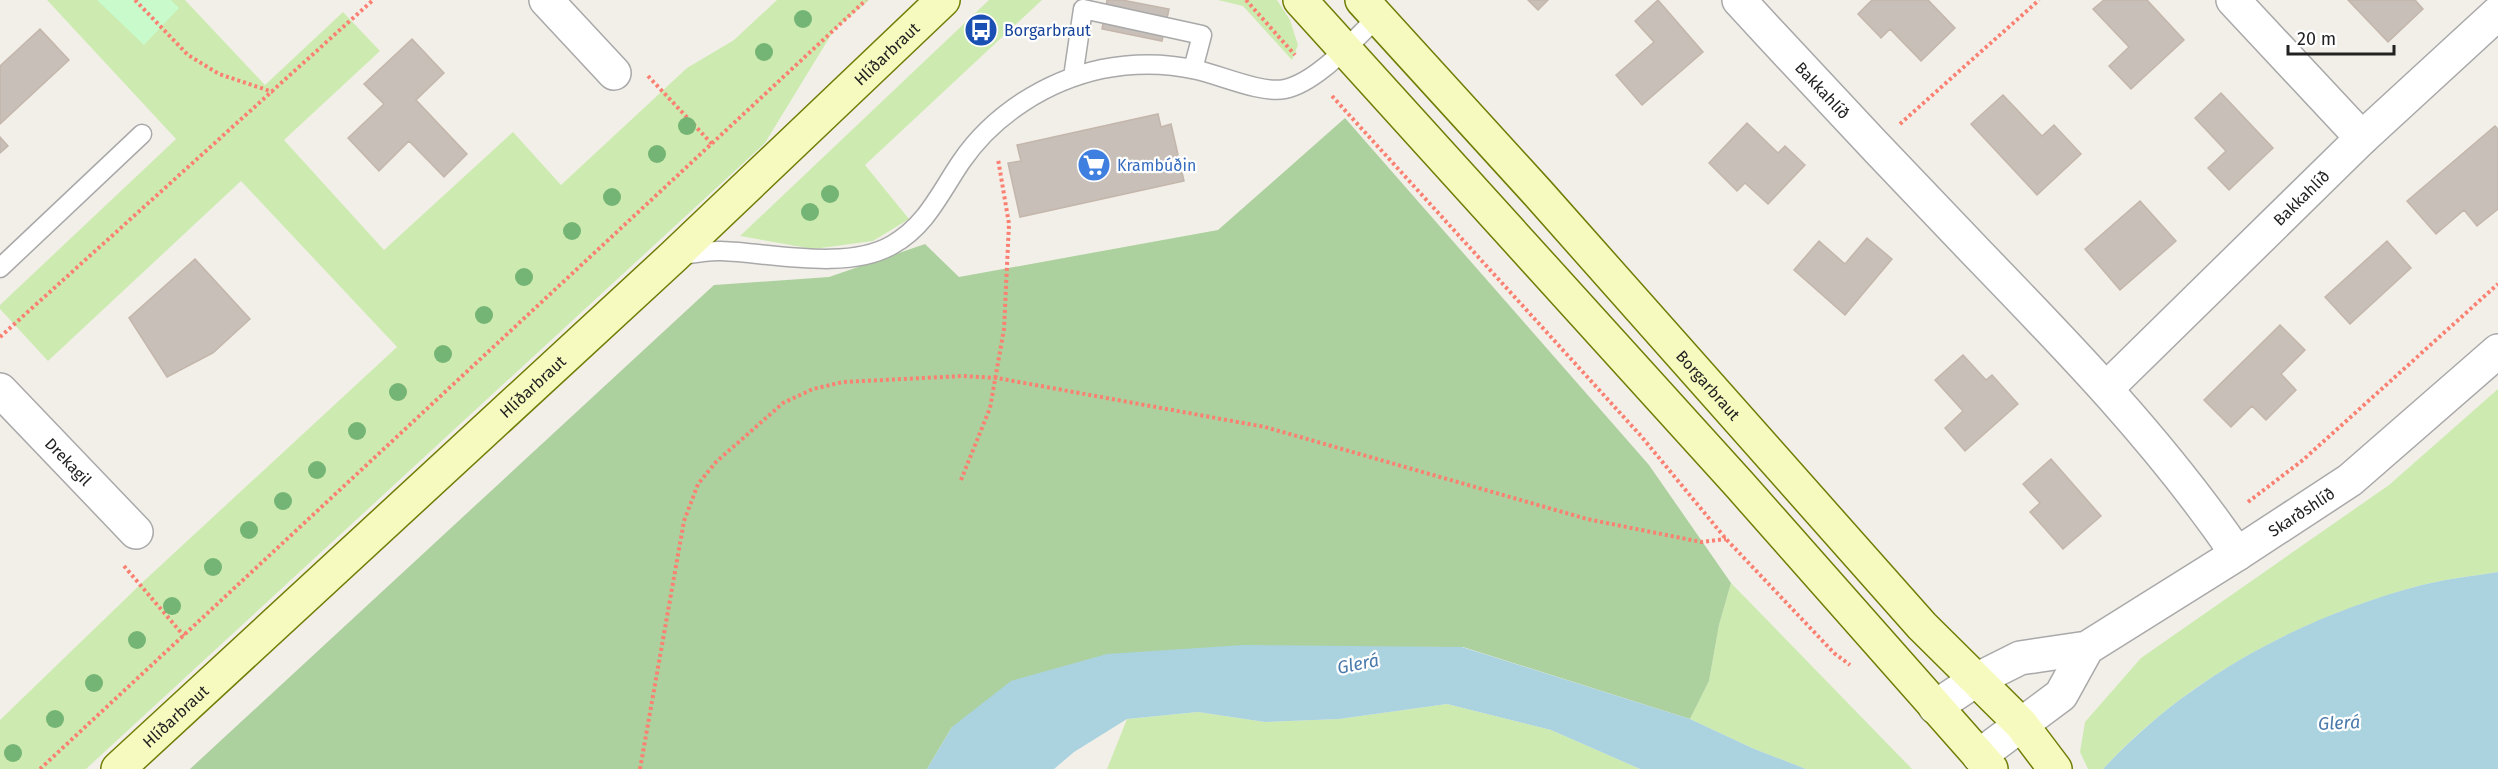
<svg xmlns="http://www.w3.org/2000/svg" width="2498" height="769" font-family="'Fira Sans',sans-serif">
  <style>
    .grass { fill: #cdebb0 }
    .forest { fill: #add19e }
    .park { fill: #c8facc }
    .water { fill: #aad3df }
    .building { fill: #c7bfb8; stroke: #c4b6ab; stroke-width: 1.5 }
    .lines { fill: none; stroke-linecap: round; stroke-linejoin: round }
    .lane-casing { stroke: #a9a9a9; stroke-width: 21 }
    .street-casing { stroke: #a9a9a9; stroke-width: 36 }
    .secondary-casing { stroke: #707d05; stroke-width: 36 }
    .path { stroke: #fa8072; stroke-width: 4; stroke-dasharray: 3 3; stroke-linecap: butt }
    .lane { stroke: #fff; stroke-width: 18 }
    .street { stroke: #fff; stroke-width: 33 }
    .secondary { stroke: #f7fabf; stroke-width: 33 }
    .tree { fill: #74b475 }
    .labels { text-anchor: middle; dominant-baseline: central; stroke-width: 4.5; stroke-linejoin: round; paint-order: stroke }
    .transit-label { font-size: 16px; fill: #164399; stroke: #fff; text-anchor: start }
    .street-label { font-size: 16px; fill: #222; stroke: #fff }
    .shop-label { font-size: 16px; fill: #366cbe; stroke: #fff; text-anchor: start }
    .water-label { font-size: 18px; font-style: italic; fill: #4a7aab; stroke: #fff }
  </style>
  <rect width="100%" height="100%" fill="#f2efe9"/>
  <path class="grass" d="M47 0H185L265 85 343 12 380 51 284 140 384 250 513 132 561 185 687 68 734 40 777 0H869L834 30 765 143 86 769H0V720L146 579 397 347 241 181 48 361 0 309V305L176 139Z
    M989 0H1042L865 165 909 219 873 241 813 249 740 236Z
    M1218 0H1277L1290 20 1298 45 1292 60 1243 6Z
    M2498 389V572C2473 576 2446 579 2422 585 2302 617 2188 677 2103 769H2088L2080 752 2085 722 2141 658 2389 485Z
    M1731 583 1912 769H1806L1752 748 1690 719 1709 681 1719 625Z
    M1447 704 1551 730 1640 769H1107L1127 719 1198 712 1265 722 1339 719Z"/>
  <path class="forest" d="M1345 118 1649 465 1731 583 1719 625 1709 681 1690 719 1463 647 952 727 927 769H190L714 285 829 277 925 244 959 277 1218 230Z"/>
  <path class="park" d="M97 0H171L179 8 144 45Z"/>
  <path class="water" d="M2498 572V769H2103C2188 677 2301 617 2422 585 2446 579 2473 576 2498 572Z
    M1244 645 1462 647 1690 719 1752 748 1806 769H1640L1551 730 1447 704 1339 719 1265 722 1198 712 1127 719 1074 752 1054 769H927L952 727 1011 681 1107 654Z"/>
  <path class="building" d="M1107 0H1122L1169 9 1162 41 1102 29Z
    M1528 0H1548L1538 10Z
    M1658 0 1703 52 1642 105 1616 75 1654 42 1635 21Z
    M1872 0H1928L1955 28 1921 61 1890 29 1881 38 1858 14Z
    M2104 0H2147L2184 40 2131 89 2109 66 2129 47 2093 9Z
    M2348 0H2415L2423 9 2388 42Z
    M40 29 69 60 0 124V66Z
    M412 39 444 73 416 100 467 154 444 177 409 141 379 171 348 138 384 104 364 84Z
    M2221 93 2273 148 2229 190 2208 168 2226 151 2195 118Z
    M2003 95 2042 136 2054 125 2081 154 2037 195 1971 124Z
    M1158 114 1161 127 1171 124 1184 181 1020 217 1008 163 1021 161 1017 145Z
    M1747 123 1778 153 1785 146 1805 165 1768 204 1745 183 1737 191 1709 163Z
    M2495 126 2498 129V209L2477 226 2464 210 2436 234 2407 201Z
    M0 137 8 146 0 153Z
    M2140 201 2176 241 2120 290 2085 249Z
    M1867 238 1892 259 1845 315 1794 270 1819 241 1845 264Z
    M2387 241 2411 268 2350 324 2325 297Z
    M195 259 250 319 213 353 167 377 129 318Z
    M2280 325 2305 350 2281 374 2296 390 2266 420 2252 406 2231 427 2204 400Z
    M1963 355 1986 380 1992 375 2018 404 1965 451 1945 428 1963 411 1935 380Z
    M2051 459 2101 516 2063 549 2030 512 2040 503 2023 484Z"/>
  <g class="lines">
    <g class="lane-casing">
      <path id="lane" d="M1073 77 1083 9 1202 35 1193 69
        M676 256C691 254 707 250 722 251 771 253 847 271 892 245 926 226 940 193 961 162 993 115 1046 81 1102 69 1132 63 1166 63 1197 70 1220 75 1262 94 1285 89 1318 82 1354 39 1378 17
        M0 268 142 134"/>
    </g>
    <g class="street-casing">
      <g id="street">
        <path d="M546 0 614 73"/>
        <path id="s1" d="M1739 0C1818 86 1898 171 1979 255 2071 350 2162 444 2237 554"/>
        <path d="M2233 0 2362 138"/>
        <path id="s2" d="M2107 388 2362 138 2498 13"/>
        <path id="s3" d="M0 390 136 532"/>
        <path id="s4" d="M1935 707 1976 680 2020 658 2087 648 2237 554 2350 480 2498 351"/>
        <path d="M1979 756 2061 695 2087 648"/>
      </g>
    </g>
    <g class="secondary-casing">
      <g id="secondary">
        <path d="M1300 0 1739 484 1991 769"/>
        <path id="s5" d="M1362 0 1537 192 1922 626 2021 724 2055 769"/>
        <path id="s6" d="M118 769 674 256 943 0"/>
      </g>
    </g>
    <path class="path" d="M135 0 188 55 219 74 273 92
      M1246 0 1295 55
      M648 76 713 145
      M1332 96 1641 436 1726 539 1834 653 1850 665
      M1900 124 2039 0
      M0 337 373 0
      M961 480 990 408 1004 329 1009 224 998 159
      M2248 502 2303 460 2498 284
      M124 566 184 636
      M40 769 866 0
      M640 769 684 521 698 484 716 462 783 403 813 389 843 382 963 376 997 378 1265 427 1587 519 1701 542 1726 539"/>
    <use href="#lane" class="lane"/>
    <use href="#street" class="street"/>
    <use href="#secondary" class="secondary"/>
  </g>
  <g class="tree">
    <circle cx="803" cy="19" r="9"/>
    <circle cx="764" cy="52" r="9"/>
    <circle cx="687" cy="126" r="9"/>
    <circle cx="657" cy="154" r="9"/>
    <circle cx="830" cy="194" r="9"/>
    <circle cx="612" cy="197" r="9"/>
    <circle cx="810" cy="212" r="9"/>
    <circle cx="572" cy="231" r="9"/>
    <circle cx="524" cy="277" r="9"/>
    <circle cx="484" cy="315" r="9"/>
    <circle cx="443" cy="354" r="9"/>
    <circle cx="398" cy="392" r="9"/>
    <circle cx="357" cy="431" r="9"/>
    <circle cx="317" cy="470" r="9"/>
    <circle cx="283" cy="501" r="9"/>
    <circle cx="249" cy="530" r="9"/>
    <circle cx="213" cy="567" r="9"/>
    <circle cx="172" cy="606" r="9"/>
    <circle cx="137" cy="640" r="9"/>
    <circle cx="94" cy="683" r="9"/>
    <circle cx="55" cy="719" r="9"/>
    <circle cx="13" cy="753" r="9"/>
  </g>
  <defs>
    <g id="bus-disc" transform="scale(1.725)"><circle r="9.5" fill="#1a4fb4" stroke="#fff"/><path d="M-5-6H5V4H4V6H2V4H-2V6H-4V4H-5ZM-3.5-4V0h7V-4ZM-3.5 1.2v1.5H-2V1.2ZM2 1.2v1.5H3.5V1.2Z" fill="#fff"/></g>
    <g id="supermarket-disc" transform="scale(1.725)"><circle r="9.5" fill="#3f7fe0" stroke="#fff"/><path d="M-6-5.5h2.5l.6 2H6L4.5 2H-2.5L-4.4-4H-6ZM-1.5 3.2a1.3 1.3 0 1 0 .1 0ZM3 3.2a1.3 1.3 0 1 0 .1 0Z" fill="#fff"/></g>
  </defs>
  <g fill-rule="evenodd">
    <use href="#bus-disc" x="981" y="30"/>
    <use href="#supermarket-disc" x="1094" y="165"/>
  </g>
  <g class="labels">
    <g class="transit-label">
      <text x="1004" y="30">Borgarbraut</text>
    </g>
    <g class="street-label">
      <text stroke="none"><textPath href="#s6" startOffset="1050">Hlíðarbraut</textPath></text>
      <text stroke="none"><textPath href="#s1" startOffset="123">Bakkahlíð</textPath></text>
      <text stroke="none"><textPath href="#s2" startOffset="272">Bakkahlíð</textPath></text>
      <text stroke="none"><textPath href="#s5" startOffset="518">Borgarbraut</textPath></text>
      <text stroke="none"><textPath href="#s6" startOffset="564">Hlíðarbraut</textPath></text>
      <text stroke="none"><textPath href="#s3" startOffset="99">Drekagil</textPath></text>
      <text stroke="none"><textPath href="#s4" startOffset="420">Skarðshlíð</textPath></text>
      <text stroke="none"><textPath href="#s6" startOffset="78">Hlíðarbraut</textPath></text>
    </g>
    <g class="shop-label">
      <text x="1117" y="165">Krambúðin</text>
    </g>
    <g class="water-label">
      <text transform="translate(1358 664) rotate(-11)">Glerá</text>
      <text transform="translate(2339 723) rotate(-3)">Glerá</text>
    </g>
  </g>
  <path d="M2288 45v9h106v-9" fill="none" stroke="#222222" stroke-width="3"/>
  <text x="2297" y="45" font-size="18" fill="#222222" stroke="#ffffff" stroke-width="4.5" paint-order="stroke">20 m</text>
</svg>
